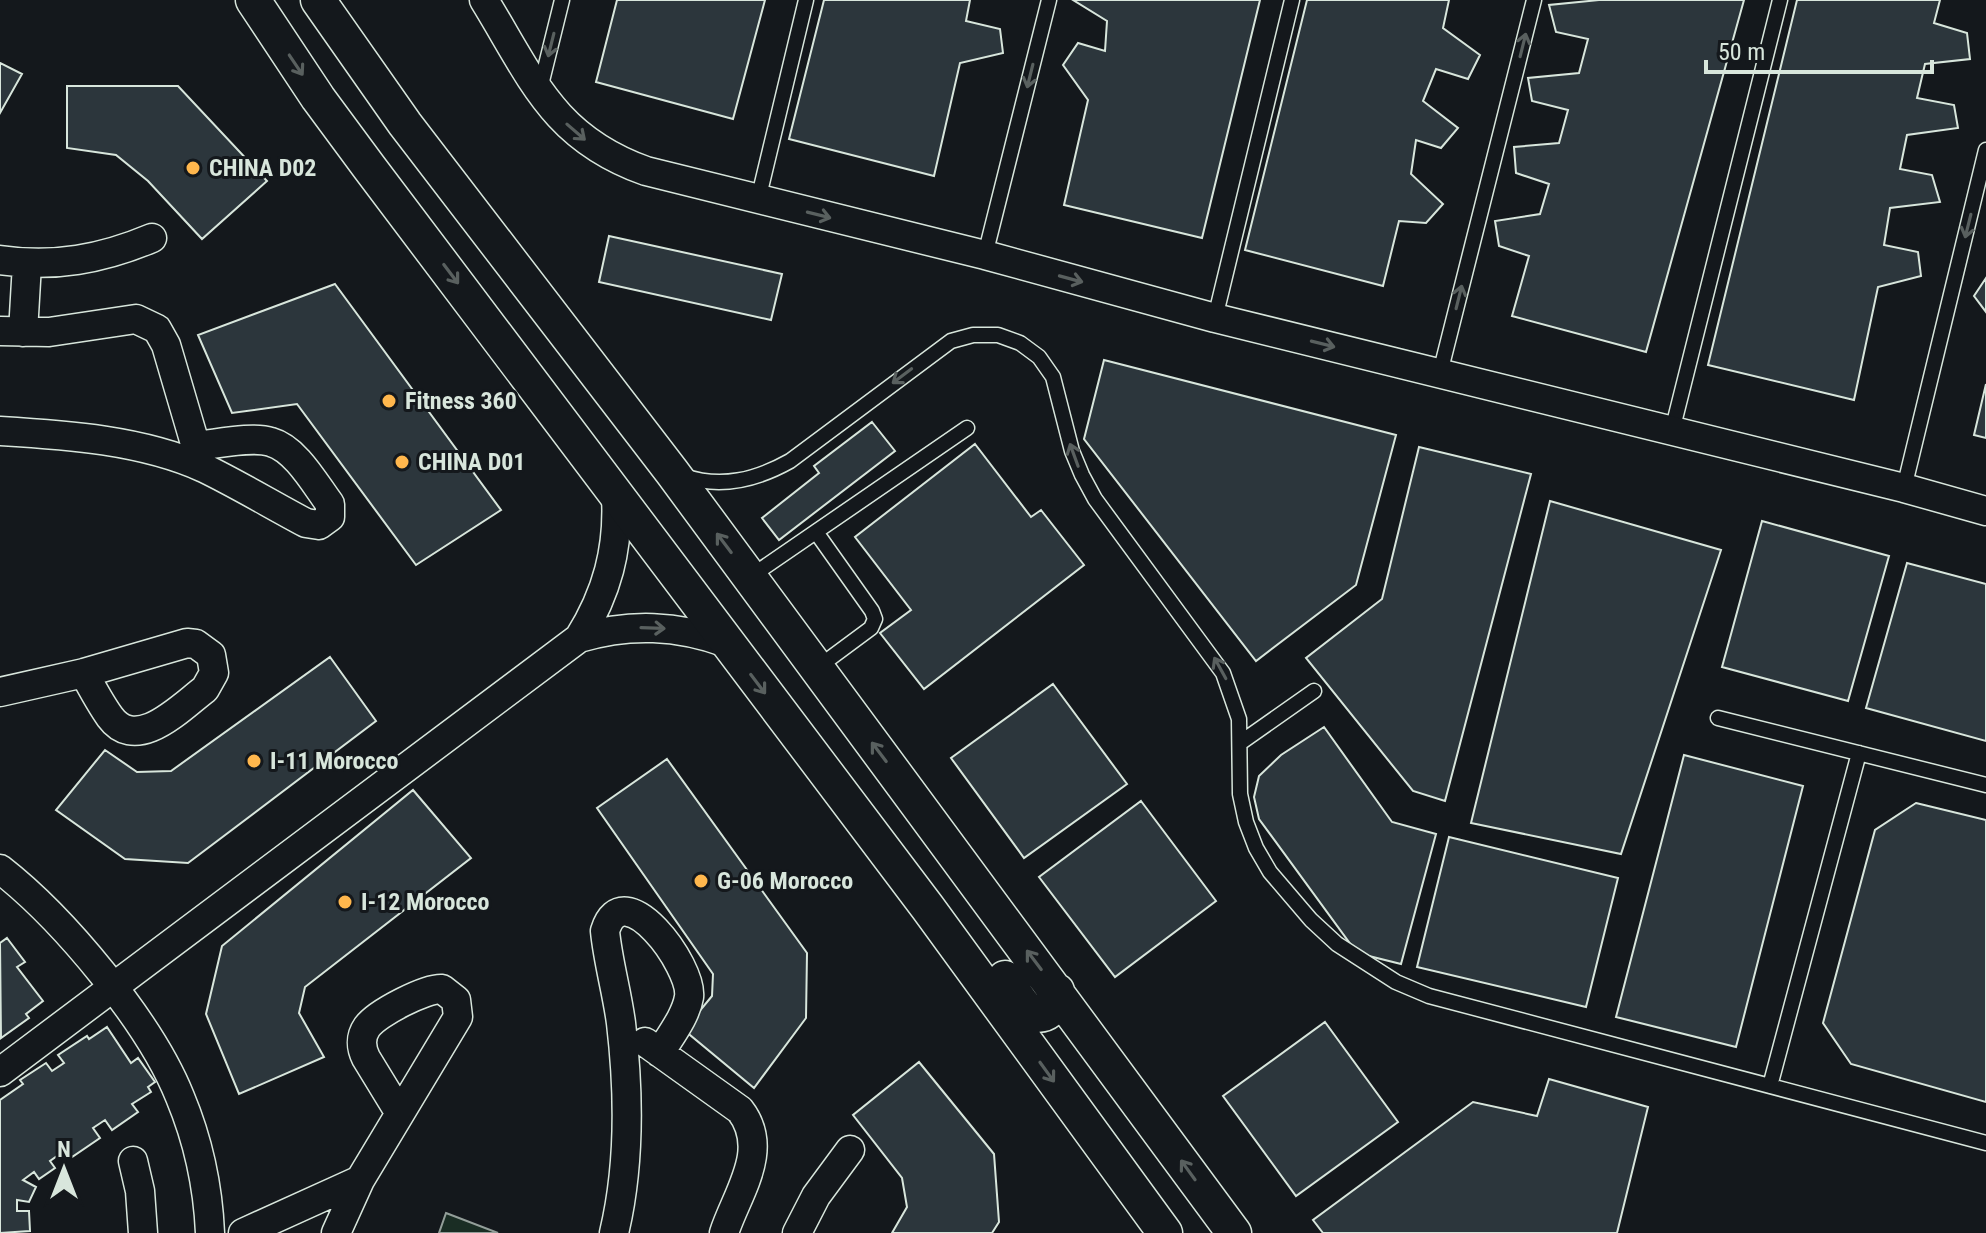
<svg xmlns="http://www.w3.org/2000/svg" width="1986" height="1233" font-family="'Roboto Condensed',sans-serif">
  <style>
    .green { fill: #1a2d24; stroke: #939e99; stroke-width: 2 }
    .building { fill: #2c363c; stroke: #d8e6dc; stroke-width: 2 }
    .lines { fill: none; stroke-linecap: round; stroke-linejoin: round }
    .service-casing { stroke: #d8e6dc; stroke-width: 17 }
    .minor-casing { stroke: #d8e6dc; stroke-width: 31 }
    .tertiary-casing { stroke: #d8e6dc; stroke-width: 37 }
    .service { stroke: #14181c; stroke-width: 14 }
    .minor { stroke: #14181c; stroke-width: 28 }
    .tertiary { stroke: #14181c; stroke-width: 34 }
    .oneway { stroke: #59605f }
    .poi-dot { fill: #ffb74d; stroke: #14181c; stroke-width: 3 }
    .labels { text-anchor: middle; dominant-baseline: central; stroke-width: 6; stroke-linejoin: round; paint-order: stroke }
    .poi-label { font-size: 24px; font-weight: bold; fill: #d8e6dc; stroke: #14181c; text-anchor: start }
  </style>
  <rect width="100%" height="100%" fill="#14181c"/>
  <path class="green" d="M446 1213 498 1233H439Z"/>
  <path class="building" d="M617 0H765L733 119 596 82Z
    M824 0H970L966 21 1000 29 1003 53 960 63 934 176 789 139Z
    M1073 0H1260L1202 238 1064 205 1088 100 1063 65 1078 43 1105 51 1107 21Z
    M1307 0H1449L1443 28 1480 55 1468 79 1436 69 1423 101 1458 128 1441 148 1416 140 1411 174 1443 204 1426 223 1399 221 1383 286 1245 250Z
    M1744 0 1646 352 1512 316 1529 256 1499 246 1495 221 1540 214 1549 184 1516 173 1514 147 1559 143 1568 110 1532 101 1528 78 1579 73 1588 39 1556 32 1549 5 1599 0Z
    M1797 0H1940L1934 23 1967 33 1970 59 1925 64 1917 98 1954 105 1958 128 1907 135 1900 169 1932 175 1940 202 1890 208 1884 245 1918 252 1921 276 1878 287 1854 400 1708 365Z
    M0 63 22 74 0 113Z
    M67 86H178L267 181 202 239 148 181 116 155 67 148Z
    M609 236 782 274 771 320 599 282Z
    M1986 278V312L1974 296Z
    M335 284 501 510 416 565 297 404 232 413 198 335Z
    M1104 360 1396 435 1356 585 1256 661 1084 439Z
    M1986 384V438L1974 435Z
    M872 422 895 451 779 540 762 518 819 473 814 466Z
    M975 444 1031 517 1041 510 1084 565 924 689 880 633 911 610 855 537Z
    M1419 447 1531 474 1445 801 1413 791 1306 658 1382 599Z
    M1550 501 1721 550 1621 854 1471 823Z
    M1762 521 1889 556 1848 701 1722 667Z
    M1907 563 1986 584V741L1866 708Z
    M330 657 376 721 188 863 125 859 56 810 105 750 137 772 171 771Z
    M1053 684 1127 784 1024 858 951 758Z
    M1324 727 1392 822 1436 834 1401 964 1357 953 1259 819 1254 797 1259 776 1281 755Z
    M1684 755 1803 786 1736 1047 1616 1017Z
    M667 759 807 953 806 1018 754 1088 684 1030 712 996 713 974 597 808Z
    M413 790 471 858 305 987 299 1013 324 1057 239 1094 206 1014 222 946Z
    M1141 801 1216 901 1115 977 1039 877Z
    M1916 803 1986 820V1102L1851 1064 1823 1023 1875 830Z
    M1449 837 1618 878 1586 1007 1417 967Z
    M7 938 25 962 17 967 43 1001 26 1014 29 1018 1 1038 0 943Z
    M1325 1022 1398 1122 1296 1196 1223 1096Z
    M107 1027 131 1063 138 1058 155 1082 148 1087 151 1092 132 1104 138 1112 112 1130 105 1120 93 1128 100 1138 72 1157 67 1149 50 1161 55 1168 39 1179 34 1172 23 1180 36 1187 29 1202 17 1200V1211H29L30 1231 0 1233V1100L23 1084 20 1080 46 1063 52 1071 64 1063 58 1055 87 1036 89 1039Z
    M919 1062 994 1154 999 1222 992 1233H892L907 1207 902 1178 853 1115Z
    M1549 1079 1648 1107 1617 1233H1323L1313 1220 1473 1102 1537 1116Z"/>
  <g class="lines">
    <g class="service-casing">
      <path id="service" d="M540 89 562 0
        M758 200 806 0
        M985 255 1049 0
        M1215 318 1292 0
        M1440 373 1534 0
        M1672 431 1780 0
        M684 476C721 489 756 480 790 461L951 341 973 335H998L1020 343 1039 357 1053 377 1072 451 1082 475 1095 499 1223 673 1239 719 1240 794 1246 822 1256 848 1270 872 1311 920 1337 944 1396 982 1429 996 1986 1143
        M1904 488 1986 150
        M816 532 872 611 875 619 871 628 817 668
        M750 577 967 428
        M1718 718 1986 785
        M1240 743 1314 691
        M1770 1086 1859 753"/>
    </g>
    <g class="minor-casing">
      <path id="minor" d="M484 0C532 78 553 138 646 171L985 255 1215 318 1904 488 1986 511
        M0 260C54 268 102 259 152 238
        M0 331 49 332 136 319 157 329 166 345 201 464
        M23 332 27 264
        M0 431C67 435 142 440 204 468 239 485 272 505 306 523L319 525 330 517V504C315 484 296 449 271 442 252 436 217 444 196 446
        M579 638C607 593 619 549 616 496
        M0 692 84 673 187 643 196 644 211 655 214 673 205 689C181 707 137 754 110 717 100 703 92 688 84 673
        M0 869C63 918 150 1022 180 1097 198 1140 208 1187 210 1233
        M645 1042 740 1110C771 1150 737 1193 724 1233
        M0 1072 579 638C630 623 677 625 727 643
        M133 1161 140 1191 143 1233
        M243 1233 360 1180
        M336 1233 360 1180 458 1017 456 1000 442 989C426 988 377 1013 367 1027 360 1037 361 1048 366 1058L399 1112
        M614 1233C630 1166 629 1091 621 1023 617 992 608 962 605 931 623 871 693 966 689 997 686 1016 670 1036 660 1053
        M797 1233 816 1196 850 1150"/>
    </g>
    <g class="tertiary-casing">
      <path id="tertiary" d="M253 0 318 98 369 167 928 908 1165 1233
        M318 0 405 124 672 472 1234 1233
        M1005 978C1012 988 1019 1002 1028 1010 1044 1023 1058 1006 1057 991"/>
    </g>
    <use href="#service" class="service"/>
    <use href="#minor" class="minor"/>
    <use href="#tertiary" class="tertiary"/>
  </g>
  <defs><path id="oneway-shaft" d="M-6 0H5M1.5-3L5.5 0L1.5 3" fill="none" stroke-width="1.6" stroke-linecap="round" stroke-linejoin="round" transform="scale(2)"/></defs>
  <g class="oneway">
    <use href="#oneway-shaft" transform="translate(551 45) rotate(104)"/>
    <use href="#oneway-shaft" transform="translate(1523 45) rotate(-76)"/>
    <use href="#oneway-shaft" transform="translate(296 65) rotate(56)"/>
    <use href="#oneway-shaft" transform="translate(1030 76) rotate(104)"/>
    <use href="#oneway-shaft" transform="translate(576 132) rotate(41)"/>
    <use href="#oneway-shaft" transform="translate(819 215) rotate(14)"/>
    <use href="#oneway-shaft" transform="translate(1968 226) rotate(104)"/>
    <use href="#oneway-shaft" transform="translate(451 274) rotate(53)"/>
    <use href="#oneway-shaft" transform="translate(1071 279) rotate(15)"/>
    <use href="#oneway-shaft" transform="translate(1459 297) rotate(-76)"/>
    <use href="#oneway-shaft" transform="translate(1323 344) rotate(14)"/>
    <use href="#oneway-shaft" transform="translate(902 376) rotate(143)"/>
    <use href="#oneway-shaft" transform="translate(1074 455) rotate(-110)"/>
    <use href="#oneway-shaft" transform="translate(724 543) rotate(-127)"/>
    <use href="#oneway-shaft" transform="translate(653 628) rotate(2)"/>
    <use href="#oneway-shaft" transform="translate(1220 668) rotate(-119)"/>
    <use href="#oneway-shaft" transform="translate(758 684) rotate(53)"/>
    <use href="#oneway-shaft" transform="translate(879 752) rotate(-127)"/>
    <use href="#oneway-shaft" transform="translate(1034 960) rotate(-127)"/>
    <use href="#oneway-shaft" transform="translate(1047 1072) rotate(54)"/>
    <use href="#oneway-shaft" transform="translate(1188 1170) rotate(-126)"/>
  </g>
  <g class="poi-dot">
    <circle cx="193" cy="168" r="8"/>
    <circle cx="389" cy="401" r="8"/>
    <circle cx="402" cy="462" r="8"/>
    <circle cx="254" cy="761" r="8"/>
    <circle cx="701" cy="881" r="8"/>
    <circle cx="345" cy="902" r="8"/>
  </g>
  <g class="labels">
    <g class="poi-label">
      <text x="209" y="168">CHINA D02</text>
      <text x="405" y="401">Fitness 360</text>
      <text x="418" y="462">CHINA D01</text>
      <text x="270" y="761">I-11 Morocco</text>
      <text x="717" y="881">G-06 Morocco</text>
      <text x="361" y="902">I-12 Morocco</text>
    </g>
  </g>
  <g transform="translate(64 1169)" stroke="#14181c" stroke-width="6" paint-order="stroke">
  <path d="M0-6L14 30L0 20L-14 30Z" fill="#d8e6dc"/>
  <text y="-12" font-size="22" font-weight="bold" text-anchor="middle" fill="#d8e6dc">N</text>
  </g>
  <path d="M1706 60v12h226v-12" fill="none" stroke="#d8e6dc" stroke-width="4"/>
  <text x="1718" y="60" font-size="24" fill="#d8e6dc" stroke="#14181c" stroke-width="6" paint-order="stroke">50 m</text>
</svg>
